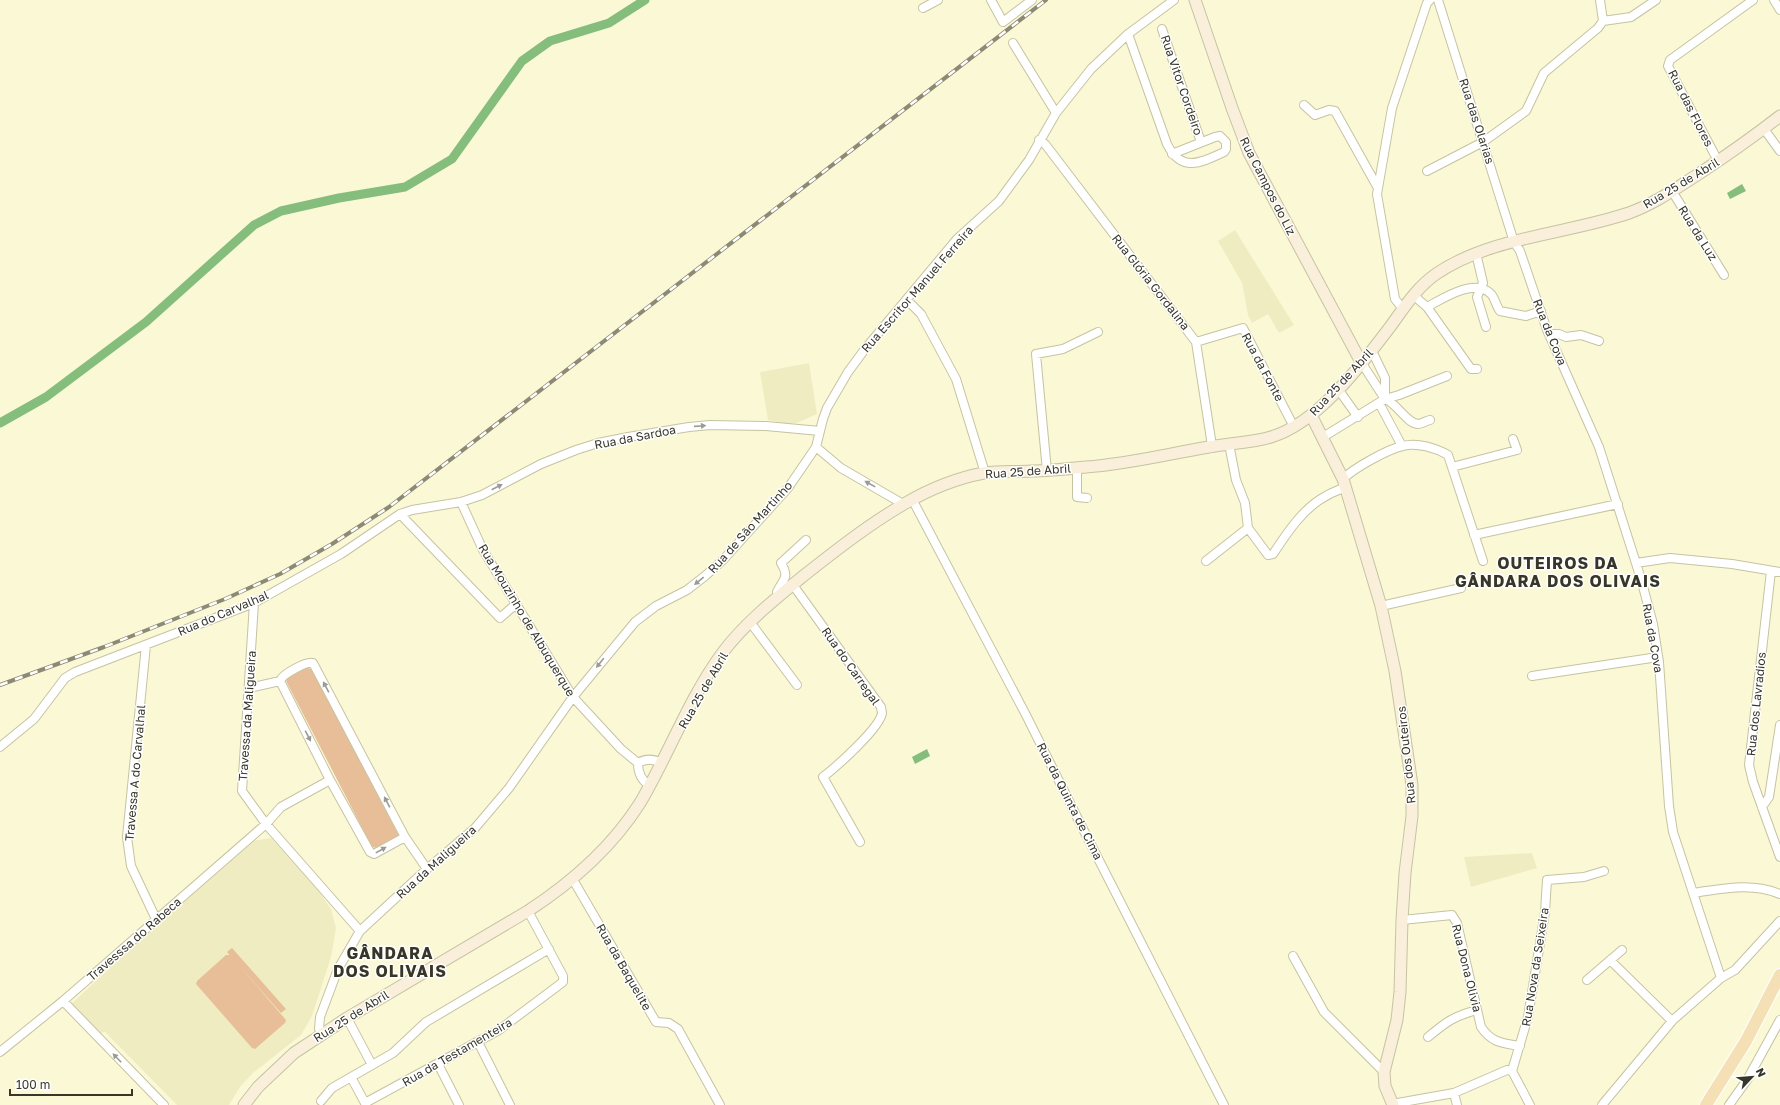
<svg xmlns="http://www.w3.org/2000/svg" width="1780" height="1105" font-family="'Golos Text',sans-serif">
  <style>
    .built { fill: #f0ecc2 }
    .green { fill: #e8be98 }
    .water { fill: #85bd7d }
    .lines { fill: none; stroke-linecap: round; stroke-linejoin: round }
    .canal { stroke: #85bd7d; stroke-width: 9 }
    .street-casing { stroke: #c6c3a2; stroke-width: 10 }
    .secondary-casing { stroke: #c6c3a2; stroke-width: 13 }
    .primary-casing { stroke: #fff; stroke-width: 14 }
    .street { stroke: #fff; stroke-width: 8 }
    .secondary { stroke: #faefda; stroke-width: 11 }
    .primary { stroke: #f5dfb5; stroke-width: 12 }
    .rail-casing { stroke: #8c8a74; stroke-width: 4 }
    .rail { stroke: #fff; stroke-width: 2.5; stroke-dasharray: 8; stroke-linecap: butt }
    .oneway { fill: #9b9a94 }
    .labels { text-anchor: middle; dominant-baseline: central; stroke-width: 3; stroke-linejoin: round; paint-order: stroke }
    .street-label { font-size: 12px; fill: #373629; stroke: #fff }
    .district-label { font-size: 16px; font-weight: bold; letter-spacing: 1px; fill: #373629; stroke: #fff }
  </style>
  <rect width="100%" height="100%" fill="#fbf8d6"/>
  <path class="built" d="M1235 230 1294 325 1279 333 1268 314 1252 323 1248 315 1242 283 1218 241Z
    M809 363 817 414 797 423 788 424 768 420 760 372Z
    M271 838 318 890 331 909 336 928 331 957 312 1016 301 1035 253 1073 240 1087 229 1105H177L105 1032 100 1033 71 1004 155 926 252 841Z
    M1532 853 1537 868 1471 887 1464 857Z"/>
  <path class="green" d="M307 668 313 669 398 834V837L377 848 372 847 286 681 288 677Z
    M232 948 286 1009 281 1013 227 952Z
    M226 955H230L286 1020 285 1023 255 1049 252 1048 196 984 197 981Z"/>
  <path class="water" d="M1742 184 1746 191 1730 199 1727 193Z
    M927 749 930 756 915 764 912 757Z"/>
  <g class="lines">
    <path class="canal" d="M0 423 46 397 146 322 254 225 281 211 339 198 405 187 452 159 522 61 550 41 609 23 645 0"/>
    <g class="street-casing">
      <path id="street" d="M991 0 1003 22 1032 0
        M1438 0 1514 242 1520 251 1547 330 1599 447 1641 579 1653 624 1659 662 1669 806 1673 832 1721 978
        M1774 0 1780 10
        M923 8 938 0
        M1603 21 1631 17 1656 0
        M1162 29 1201 142
        M1128 34 1167 144C1181 172 1199 164 1224 152L1226 149V142L1220 136 1215 137 1172 154
        M1013 43 1056 113
        M1304 105 1315 115 1329 110 1335 111 1378 188
        M1764 129 1780 151
        M1039 140 1045 144 1196 342 1212 446
        M1718 161 1668 66 1670 60 1753 0
        M1427 171 1483 142 1526 111 1544 73 1598 28 1603 21 1600 0
        M1672 191 1724 275
        M1476 253 1483 283 1477 297 1486 327
        M1413 295 1427 307 1471 369H1477
        M907 300 921 314 956 379 985 473
        M1427 307C1442 299 1475 277 1491 294 1495 298 1496 306 1500 311L1526 316 1541 311
        M1403 309 1395 299 1377 194 1392 108 1427 3 1430 0
        M1549 334H1559L1566 337 1581 335 1599 341
        M1196 342 1243 328 1294 427
        M1372 351 1385 378V399
        M1361 362 1385 399
        M1338 389 1358 417
        M1385 399C1397 403 1406 423 1418 424 1421 424 1426 421 1430 420
        M1379 403 1402 446
        M1323 437 1385 399 1399 395 1447 376
        M1229 444 1236 480 1245 503 1248 528 1268 555 1273 554C1287 533 1303 508 1326 496 1332 492 1339 490 1346 487
        M816 447 841 468 903 504
        M1452 467 1517 450 1513 439
        M1077 468V497L1087 498
        M1047 471 1036 354 1063 349 1098 332
        M1343 479C1354 468 1388 449 1403 446 1417 442 1436 448 1448 455L1483 561
        M912 499 1026 715 1081 825 1224 1105
        M461 502 483 550 573 697 621 749 638 763
        M400 514 500 618 516 604
        M1474 535 1618 504
        M1206 561 1248 528
        M1636 563 1670 558 1732 564 1780 572
        M1771 571 1749 765 1753 782 1780 857
        M793 585 881 707C881 709 882 711 882 713 880 728 836 767 823 777L860 842
        M779 596 777 592C783 579 790 578 781 563L806 540
        M254 603 242 791 266 824 360 931
        M1381 606 1461 588
        M750 622 797 685
        M146 645 127 837 131 866 156 919
        M1532 676 1658 657
        M249 688 280 681
        M0 747 34 719 65 678 75 672 254 603 341 554 400 514 412 510 461 502 482 495 541 464 576 450 598 443 628 437 689 427 710 425 766 426 820 431
        M638 763C638 772 641 780 649 785
        M638 763C646 758 654 759 662 763
        M1762 807 1769 797 1780 725
        M405 837 374 854 370 852 330 780 280 681C282 674 307 661 313 663L405 837 427 869
        M572 878 656 1022 669 1023 678 1029 720 1105
        M1693 893C1723 889 1750 882 1780 894
        M1402 920 1452 915 1457 923 1481 1027C1492 1043 1502 1043 1520 1046
        M1293 956 1324 1012 1384 1072
        M1610 960 1672 1021
        M1587 980 1622 950
        M63 1001 164 1105
        M347 1018 372 1065
        M322 1034 319 1029 320 1017 338 969 360 931 427 869 475 828 509 788 573 697 635 622 656 606 687 590 705 576 723 560 788 488 816 447 823 419 827 408 848 372 865 349 957 239 999 201 1029 160 1056 113 1091 69 1128 34 1174 0
        M1428 1037C1446 1022 1454 1016 1477 1010
        M478 1042 510 1105
        M0 1052 63 1001 266 824 281 807 330 780
        M438 1064 459 1105
        M1512 1071 1528 1017 1545 912 1547 880 1584 877 1604 871
        M1512 1071 1530 1105
        M351 1077 365 1103 499 1030 563 982V976L528 911
        M1454 1093 1457 1105
        M321 1101 332 1088 393 1053 426 1022 549 949
        M1392 1104 1454 1093 1507 1070 1512 1071
        M1602 1105 1673 1020 1721 978 1735 970 1780 921
        M1729 1105 1747 1080 1780 1020"/>
    </g>
    <g class="secondary-casing">
      <path id="secondary" d="M1195 0 1232 108 1249 153 1361 362
        M1311 415 1343 479 1381 606 1395 671 1412 785V816L1405 873 1402 920 1400 992 1397 1020 1384 1072 1385 1086 1393 1105
        M244 1105 258 1087 294 1053 347 1018 528 911C571 883 612 847 640 803 669 754 689 698 723 652 745 623 774 600 802 577 835 551 868 525 904 504 928 490 957 478 984 473 1000 471 1015 472 1031 471 1049 471 1067 469 1086 467 1128 464 1167 454 1209 447 1229 443 1251 443 1271 437 1318 423 1361 365 1390 327 1404 308 1416 288 1436 274 1490 237 1567 234 1629 213 1654 204 1675 189 1697 175 1726 156 1753 137 1780 116"/>
    </g>
    <g class="primary-casing">
      <path id="primary" d="M1706 1105 1746 1041 1780 975"/>
    </g>
    <use href="#street" class="street"/>
    <use href="#secondary" class="secondary"/>
    <use href="#primary" class="primary"/>
    <g class="rail-casing">
      <path id="rail" d="M0 685 104 647 225 599 280 574 332 544 389 507 1046 0"/>
    </g>
    <use href="#rail" class="rail"/>
  </g>
  <defs><path id="oneway-solid" d="M-6-.8H1V-3.2L6.5 0L1 3.2V.8H-6Z"/></defs>
  <g class="oneway">
    <use href="#oneway-solid" transform="translate(700 426) rotate(-4)"/>
    <use href="#oneway-solid" transform="translate(870 484) rotate(-151)"/>
    <use href="#oneway-solid" transform="translate(497 487) rotate(-27)"/>
    <use href="#oneway-solid" transform="translate(699 581) rotate(141)"/>
    <use href="#oneway-solid" transform="translate(600 663) rotate(129)"/>
    <use href="#oneway-solid" transform="translate(326 687) rotate(-118)"/>
    <use href="#oneway-solid" transform="translate(308 736) rotate(63)"/>
    <use href="#oneway-solid" transform="translate(387 802) rotate(-118)"/>
    <use href="#oneway-solid" transform="translate(381 850) rotate(-29)"/>
    <use href="#oneway-solid" transform="translate(117 1058) rotate(-134)"/>
  </g>
  <g class="labels">
    <g class="street-label">
      <text transform="translate(1182 85) rotate(71)">Rua Vitor Cordeiro</text>
      <text transform="translate(1691 108) rotate(63)">Rua das Flores</text>
      <text transform="translate(1477 121) rotate(72)">Rua das Olarias</text>
      <text transform="translate(1681 183) rotate(-31)">Rua 25 de Abril</text>
      <text transform="translate(1268 186) rotate(63)">Rua Campos do Liz</text>
      <text transform="translate(1698 233) rotate(58)">Rua da Luz</text>
      <text transform="translate(1151 282) rotate(52)">Rua Glória Gordalina</text>
      <text transform="translate(917 289) rotate(-49)">Rua Escritor Manuel Ferreira</text>
      <text transform="translate(1550 332) rotate(68)">Rua da Cova</text>
      <text transform="translate(1263 367) rotate(62)">Rua da Fonte</text>
      <text transform="translate(1341 382) rotate(-47)">Rua 25 de Abril</text>
      <text transform="translate(635 437) rotate(-11)">Rua da Sardoa</text>
      <text transform="translate(1028 471) rotate(-4)">Rua 25 de Abril</text>
      <text transform="translate(750 527) rotate(-48)">Rua de São Martinho</text>
      <text transform="translate(223 613) rotate(-23)">Rua do Carvalhal</text>
      <text transform="translate(527 620) rotate(59)">Rua Mouzinho de Albuquerque</text>
      <text transform="translate(1653 638) rotate(80)">Rua da Cova</text>
      <text transform="translate(851 666) rotate(55)">Rua do Carregal</text>
      <text transform="translate(703 690) rotate(-60)">Rua 25 de Abril</text>
      <text transform="translate(1756 704) rotate(-84)">Rua dos Lavradios</text>
      <text transform="translate(247 716) rotate(-86)">Travessa da Maligueira</text>
      <text transform="translate(1406 755) rotate(-96)">Rua dos Outeiros</text>
      <text transform="translate(135 773) rotate(-85)">Travessa A do Carvalhal</text>
      <text transform="translate(1070 801) rotate(63)">Rua da Quinta de Cima</text>
      <text transform="translate(436 862) rotate(-42)">Rua da Maligueira</text>
      <text transform="translate(134 939) rotate(-41)">Travesssa do Rabeca</text>
      <text transform="translate(624 967) rotate(60)">Rua da Baquelite</text>
      <text transform="translate(1535 967) rotate(-81)">Rua Nova da Seixeira</text>
      <text transform="translate(1467 968) rotate(76)">Rua Dona Olivia</text>
      <text transform="translate(351 1016) rotate(-32)">Rua 25 de Abril</text>
      <text transform="translate(457 1052) rotate(-30)">Rua da Testamenteira</text>
    </g>
    <g class="district-label">
      <text x="1558" y="563">OUTEIROS DA<tspan x="1558" dy="18">GÂNDARA DOS OLIVAIS</tspan></text>
      <text x="390" y="953">GÂNDARA<tspan x="390" dy="18">DOS OLIVAIS</tspan></text>
    </g>
  </g>
  <g transform="translate(1752 1077) rotate(64)" stroke="#ffffff" stroke-width="3" paint-order="stroke">
  <path d="M0-3L7 15L0 10L-7 15Z" fill="#373629"/>
  <text y="-6" font-size="11" font-weight="bold" text-anchor="middle" fill="#373629">N</text>
  </g>
  <path d="M10 1089v6h122v-6" fill="none" stroke="#373629" stroke-width="2"/>
  <text x="16" y="1089" font-size="12" fill="#373629" stroke="#ffffff" stroke-width="3" paint-order="stroke">100 m</text>
</svg>
